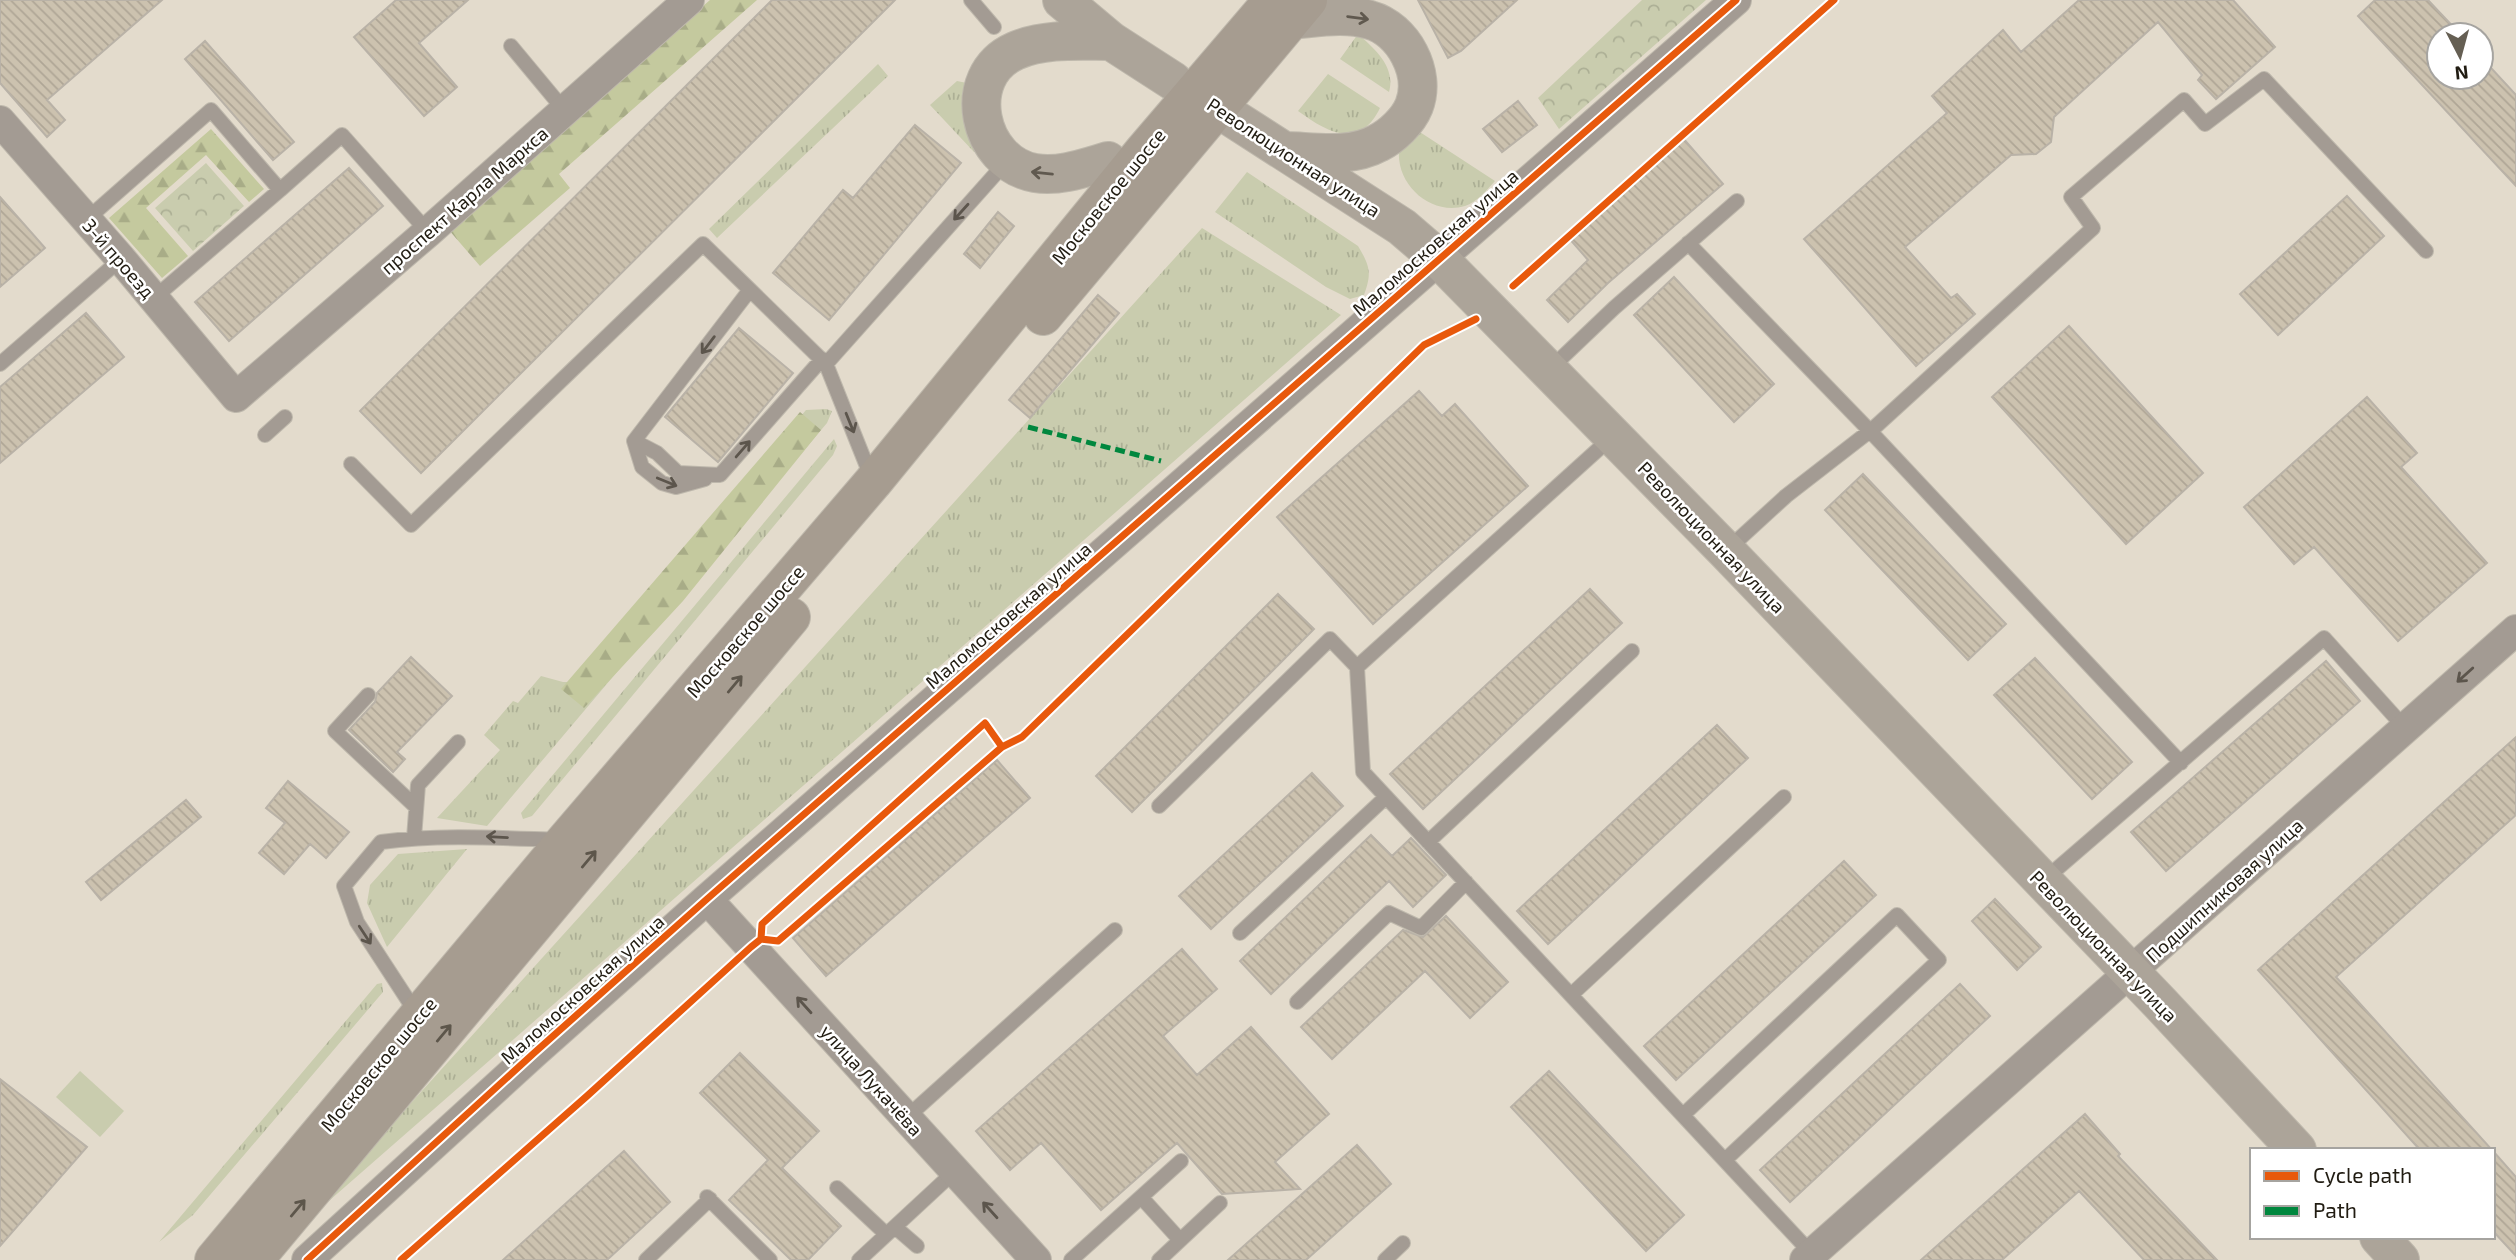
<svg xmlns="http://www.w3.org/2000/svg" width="2516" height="1260" font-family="'Exo 2',sans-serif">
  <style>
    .grass { fill: url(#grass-tufts) }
    .forest { fill: url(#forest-firs) }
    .park { fill: url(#park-crowns) }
    .garden { fill: #c9ccae }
    .building { fill: url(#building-back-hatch); stroke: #b9b2a7; stroke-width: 2 }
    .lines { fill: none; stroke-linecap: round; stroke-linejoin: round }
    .lane-casing { stroke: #beb8ac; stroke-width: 16 }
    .street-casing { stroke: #beb8ac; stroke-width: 32 }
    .secondary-casing { stroke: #beb8ac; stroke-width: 40 }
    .primary-casing { stroke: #beb8ac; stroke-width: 40 }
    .lane { stroke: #a39b93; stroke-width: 14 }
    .street { stroke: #a39b93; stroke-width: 30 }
    .secondary { stroke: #aca499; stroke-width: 38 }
    .primary { stroke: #a69c90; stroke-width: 38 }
    .quiet { stroke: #00873e; stroke-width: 5; stroke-dasharray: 10 5; stroke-linecap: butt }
    .cycleway-casing { stroke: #fff; stroke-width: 11 }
    .cycleway { stroke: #e8590c; stroke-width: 7 }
    .oneway { stroke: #60594f }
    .oneway2 { stroke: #5c554c }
    .oneway3 { stroke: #5d564b }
    .labels { text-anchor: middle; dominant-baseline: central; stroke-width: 5; stroke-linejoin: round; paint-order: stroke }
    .street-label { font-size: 19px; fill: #211c12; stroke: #fff }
  </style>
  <defs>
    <pattern id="grass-tufts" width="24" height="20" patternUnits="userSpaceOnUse" patternTransform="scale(1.75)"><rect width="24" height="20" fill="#c9ccae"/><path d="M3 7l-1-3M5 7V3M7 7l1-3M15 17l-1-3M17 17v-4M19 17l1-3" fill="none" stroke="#acaf95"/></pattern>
    <pattern id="forest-firs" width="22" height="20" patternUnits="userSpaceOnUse" patternTransform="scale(1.75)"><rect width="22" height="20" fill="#c4c99e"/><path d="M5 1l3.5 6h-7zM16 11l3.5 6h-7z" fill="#a8ac87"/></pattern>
    <pattern id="park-crowns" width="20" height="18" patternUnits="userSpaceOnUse" patternTransform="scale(1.75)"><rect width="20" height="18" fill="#c9ccae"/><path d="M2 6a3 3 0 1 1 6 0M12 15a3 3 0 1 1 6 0" fill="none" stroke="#acaf95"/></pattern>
    <pattern id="building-back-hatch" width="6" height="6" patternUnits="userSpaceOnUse" patternTransform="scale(1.75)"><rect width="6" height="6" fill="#ccc2af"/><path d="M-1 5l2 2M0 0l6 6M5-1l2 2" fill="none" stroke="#afa696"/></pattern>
  </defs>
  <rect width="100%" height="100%" fill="#e3dbcc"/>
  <path class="grass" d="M1358 34C1375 49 1396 67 1389 92L1340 59Z
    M878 64 888 76 717 238 709 229Z
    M1328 74 1380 108C1359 151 1327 132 1298 111Z
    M957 81 967 83 979 147 974 152 930 105Z
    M1406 123 1495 181C1486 191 1477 202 1465 206 1431 216 1396 185 1399 150 1400 141 1404 132 1406 123Z
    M1247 172 1358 246C1370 266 1372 273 1364 295L1350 299 1326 287 1215 212Z
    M1202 228 1341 315 298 1228Z
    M826 409 832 411 827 423 487 826 437 818 500 750 484 735 513 701 518 703 541 676 563 682H577L806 410Z
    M834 439 837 446 833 455 532 816 523 819 521 813Z
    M467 849 387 947 367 903 370 885 398 854Z
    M382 983 383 992 193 1215 159 1242 377 984Z"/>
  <path class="forest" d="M710 0H757L559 174 570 188 480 266 448 229Z
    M211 129 264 189 249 202 206 155 146 208 188 256 162 278 109 218Z
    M800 412 821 430 683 601 584 708 561 689Z"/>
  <path class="park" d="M1642 0H1706L1559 129 1538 98Z
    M206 163 244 206 193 251 155 208Z"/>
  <path class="garden" d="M80 1071 124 1111 100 1137 56 1097Z"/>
  <path class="building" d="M0 0H162L47 100 65 120 47 137 0 83Z
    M396 0H468L419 43 457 87 424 116 354 37Z
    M772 0H895L421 473 360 411Z
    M1418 0H1517L1461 51 1448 58Z
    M2079 0H2233L2275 47 2216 99 2198 80 2202 75 2158 22 2054 117 2051 142 2036 154 2011 155 1905 247 1951 298 1957 294 1975 314 1916 366 1804 239 1947 113 1932 96 2003 30 2021 52Z
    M2375 0H2428L2461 35H2439V77H2481V57L2516 95V186L2358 16Z
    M205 41 294 142 273 160 185 59Z
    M1518 101 1537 125 1502 152 1483 129Z
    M915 125 961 163 829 320 773 273 843 190 853 198Z
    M1682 137 1723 184 1608 283 1568 322 1547 300 1588 260 1568 237Z
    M349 168 383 206 229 341 195 302Z
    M2347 196 2384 236 2278 335 2240 294Z
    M0 197 45 248 0 287Z
    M998 212 1014 226 980 268 964 254Z
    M1674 277 1774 384 1734 422 1634 315Z
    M1098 295 1119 313 1030 418 1009 400Z
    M86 313 124 357 0 463V387Z
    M2069 326 2203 473 2126 544 1992 397Z
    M739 328 793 373 718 462 665 417Z
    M1419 391 1442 416 1455 404 1528 486 1373 624 1277 517Z
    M2367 397 2417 453 2401 467 2487 563 2398 641 2314 547 2294 564 2244 507Z
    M1863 474 2006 624 1968 660 1825 510Z
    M1590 589 1622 623 1423 809 1390 774Z
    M1278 594 1314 629 1132 812 1096 776Z
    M411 657 452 696 397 752 405 759 393 772 349 730 375 702 377 693Z
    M2035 658 2132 762 2092 799 1994 695Z
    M2326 661 2360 701 2166 871 2131 832Z
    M1717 725 1748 758 1548 944 1517 911Z
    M2516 737V815L2336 977 2492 1150H2420L2258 970Z
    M997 760 1030 798 826 976 793 938Z
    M1312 773 1343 806 1211 929 1179 896Z
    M288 781 349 832 326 858 310 844 284 874 259 853 285 823 266 808Z
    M186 800 201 817 101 900 86 882Z
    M1371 835 1392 856 1411 838 1446 875 1413 907 1389 881 1271 994 1240 961Z
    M1844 861 1876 895 1676 1080 1644 1046Z
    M1995 899 2041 947 2017 970 1972 921Z
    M1446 916 1508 982 1470 1018 1425 971 1332 1059 1301 1027 1403 930 1423 937Z
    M1182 949 1217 989 1163 1036 1197 1075 1251 1027 1329 1114 1275 1162 1300 1189 1222 1194 1177 1143 1101 1210 1041 1143 1010 1170 976 1131Z
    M1960 984 1990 1016 1790 1202 1760 1170Z
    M740 1053 819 1131 782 1168 841 1226 808 1260H791L729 1200 768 1160 700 1093Z
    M1549 1071 1684 1215 1646 1251 1511 1107Z
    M0 1079 87 1147 0 1246Z
    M2085 1114 2120 1154 2118 1156 2217 1260H2144L2079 1191 2002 1260H1921Z
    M1357 1145 1391 1184 1306 1260H1228Z
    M624 1151 670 1202 607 1260H503Z
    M2493 1151 2516 1177V1256L2493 1231Z"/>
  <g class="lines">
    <g class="lane-casing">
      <path id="lane" d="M971 0 994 27
        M511 46 565 111
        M86 220 211 110 280 190 342 135 428 232
        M1688 243 1870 431 2181 763
        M749 291 634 441 657 453 678 473 720 475 822 359
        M154 298 280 190
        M0 364 121 259
        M826 364 1007 161
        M1550 369 1614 308 1737 201
        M265 435 285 417
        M1613 436 1357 667 1363 772 1812 1254
        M634 441 642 467 662 483 676 487 705 479
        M351 464 411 525 703 244 826 364 872 479
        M1727 550 1786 496 1875 427 2093 228 2071 197 2184 100 2205 124 2264 79 2426 251
        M368 695 335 731 416 807
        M1159 806 1330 639 1357 667
        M414 838 418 785 458 742
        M1428 842 1632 651
        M2044 880 2324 638 2405 728
        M1240 933 1386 797
        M1571 995 1784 797
        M1297 1002 1389 913 1421 928 1466 882
        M417 1014 357 922 344 886 381 842C441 834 500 838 560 840
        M1683 1115 1897 915 1939 960 1725 1160
        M906 1118 1115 930
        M837 1188 886 1234
        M707 1197 770 1260
        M1141 1197 1180 1240
        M895 1227 917 1246
        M646 1260 710 1199
        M859 1260 955 1171
        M1071 1260 1181 1161
        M1159 1260 1220 1203
        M1385 1260 1403 1243"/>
    </g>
    <g class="street-casing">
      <path id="street" d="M0 121 121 259 236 397 428 232 689 0
        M707 899 1036 1260
        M307 1260 534 1053 707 899 1736 0
        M1805 1260 2516 630"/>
    </g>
    <g class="secondary-casing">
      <path id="secondary" d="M1062 0 1111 41 1173 81
        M1217 108 1402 227 1438 258 1726 551 2161 1004 2297 1150
        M1288 151C1316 152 1351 158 1378 143 1392 136 1408 121 1414 106 1427 73 1403 29 1370 20 1345 12 1316 18 1290 20
        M1108 161C1084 168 1060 177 1035 173 978 163 959 76 1015 51 1044 38 1080 41 1111 41
        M2379 1237 2400 1260"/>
    </g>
    <g class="primary-casing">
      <path id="primary" d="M1043 316 1308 0
        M214 1260 565 841 873 482 1143 152 1273 0
        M254 1260 791 617"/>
    </g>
    <use href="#lane" class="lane"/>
    <use href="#street" class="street"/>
    <use href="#secondary" class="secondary"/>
    <use href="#primary" class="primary"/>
    <path class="quiet" d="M1028 427 1161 461"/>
    <g class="cycleway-casing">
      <path id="cycleway" d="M1513 286 1834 0
        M761 939 762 924 985 723 1002 747
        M307 1260 534 1053 707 899 1736 0
        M401 1260 587 1096 751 947 761 939 778 941 1002 747 1022 737 1424 345 1476 319"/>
    </g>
    <use href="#cycleway" class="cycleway"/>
  </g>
  <defs><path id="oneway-shaft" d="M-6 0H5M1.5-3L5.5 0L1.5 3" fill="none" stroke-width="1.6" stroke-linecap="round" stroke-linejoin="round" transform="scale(1.75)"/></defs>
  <g class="oneway">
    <use href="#oneway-shaft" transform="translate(1358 18) rotate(8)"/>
    <use href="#oneway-shaft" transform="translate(1042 173) rotate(-174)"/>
  </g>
  <g class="oneway2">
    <use href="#oneway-shaft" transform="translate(961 212) rotate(132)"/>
    <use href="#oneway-shaft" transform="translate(708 345) rotate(127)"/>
    <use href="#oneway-shaft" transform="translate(850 423) rotate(68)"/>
    <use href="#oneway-shaft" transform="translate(743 449) rotate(-49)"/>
    <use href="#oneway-shaft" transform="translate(667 482) rotate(22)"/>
    <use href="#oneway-shaft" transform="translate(2465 675) rotate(138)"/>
    <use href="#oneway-shaft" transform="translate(497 837) rotate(-177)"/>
    <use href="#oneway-shaft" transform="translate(365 935) rotate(57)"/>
    <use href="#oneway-shaft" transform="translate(804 1005) rotate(-132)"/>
    <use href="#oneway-shaft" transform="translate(990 1210) rotate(-132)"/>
  </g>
  <g class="oneway3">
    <use href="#oneway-shaft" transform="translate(735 684) rotate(-50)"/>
    <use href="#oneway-shaft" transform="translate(589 859) rotate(-50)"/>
    <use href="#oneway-shaft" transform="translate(444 1033) rotate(-50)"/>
    <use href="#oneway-shaft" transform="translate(298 1208) rotate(-50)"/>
  </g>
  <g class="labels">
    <g class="street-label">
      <text transform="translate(1294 157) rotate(33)">Революционная улица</text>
      <text transform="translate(1108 196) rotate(-51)">Московское шоссе</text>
      <text transform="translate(464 200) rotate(-41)">проспект Карла Маркса</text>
      <text transform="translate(1435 242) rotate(-41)">Маломосковская улица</text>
      <text transform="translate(119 258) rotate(49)">3-й проезд</text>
      <text transform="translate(1712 537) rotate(46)">Революционная улица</text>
      <text transform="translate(1008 615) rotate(-41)">Маломосковская улица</text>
      <text transform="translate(745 631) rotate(-49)">Московское шоссе</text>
      <text transform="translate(2224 890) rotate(-42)">Подшипниковая улица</text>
      <text transform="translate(2104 946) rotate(46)">Революционная улица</text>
      <text transform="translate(582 989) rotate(-42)">Маломосковская улица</text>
      <text transform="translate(378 1064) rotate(-50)">Московское шоссе</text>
      <text transform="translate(872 1080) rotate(48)">улица Лукачёва</text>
    </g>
  </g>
  <rect x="2250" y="1148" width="245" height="91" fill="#ffffff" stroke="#a6a4a0" stroke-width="2"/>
  <rect x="2264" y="1171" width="35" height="10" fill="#e8590c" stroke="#a6a4a0" stroke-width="2"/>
  <text x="2313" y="1183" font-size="21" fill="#211c12">Cycle path</text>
  <rect x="2264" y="1206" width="35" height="10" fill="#00873e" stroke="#a6a4a0" stroke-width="2"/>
  <text x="2313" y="1218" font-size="21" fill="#211c12">Path</text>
  <g transform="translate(2460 56) rotate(174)"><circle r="33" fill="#ffffff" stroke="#a6a4a0" stroke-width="2"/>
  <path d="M0-5L12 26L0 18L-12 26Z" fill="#655f53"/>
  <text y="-10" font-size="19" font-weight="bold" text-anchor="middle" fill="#211c12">N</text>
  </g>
</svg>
